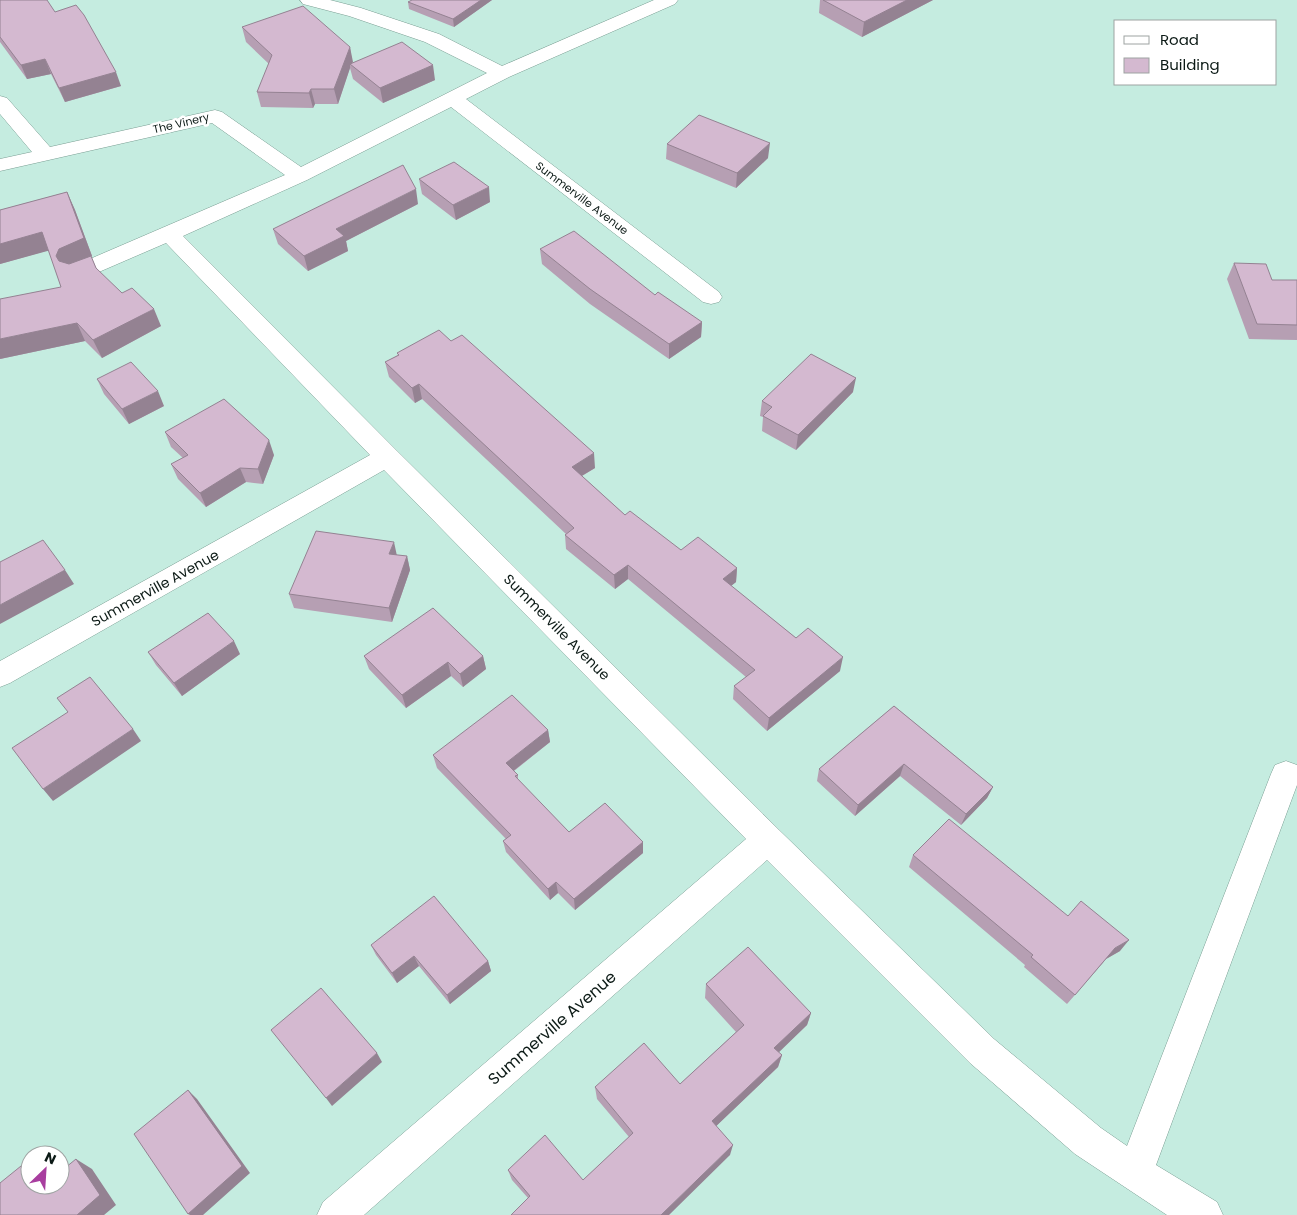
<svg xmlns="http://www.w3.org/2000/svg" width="1297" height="1215" font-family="Poppins,sans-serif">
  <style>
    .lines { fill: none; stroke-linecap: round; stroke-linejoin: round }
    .minor-casing { stroke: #7a9e93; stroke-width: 1 }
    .minor { fill: #fff; fill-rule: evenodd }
    .wall { fill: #b69fb3 }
    .shaded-wall { fill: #948292 }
    .building { fill: #d4b9d0; stroke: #948292 }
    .labels { text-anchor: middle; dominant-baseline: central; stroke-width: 5; stroke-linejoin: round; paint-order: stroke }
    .far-street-label { font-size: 11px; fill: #0c1a16; stroke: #fff }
    .street-label { font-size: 14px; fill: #0c1a16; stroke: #fff }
    .near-street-label { font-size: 16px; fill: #0c1a16; stroke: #fff }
  </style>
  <rect width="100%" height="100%" fill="#c5ece0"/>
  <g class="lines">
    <g class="minor-casing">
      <path id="minor" d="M300 0H330L361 8 439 34 502 66 654 0H678L675 4 509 77 466 99 719 292 722 297 719 302 711 304 703 302 451 107 307 180 183 236 396 450 779 830 994 1039 1101 1128 1127 1146 1271 774 1275 765 1286 761 1297 765V785L1156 1165 1217 1202 1223 1215H1167L1075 1154 970 1063 767 860 364 1215H317L323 1202 746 839 384 470 10 683 0 687V661L370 455 166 243 85 278 77 280 69 278 66 273 69 268 285 175 212 123 0 171V159L32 152 0 114V96L7 98 50 147 215 110 222 112 301 167 487 73 425 42 349 16 303 4Z"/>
    </g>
    <use href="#minor" class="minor"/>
  </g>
  <path class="wall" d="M0 0 55 12 121 86 65 102 51 74 27 79 0 42Z
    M412 0H492L454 27 409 9 408 2Z
    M820 0H933L862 37 819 13Z
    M242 27 350 47 352 63 435 80 383 103 353 79 350 68 338 104H315L313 108 261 107 257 92 269 64 246 42Z
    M667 144 768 158 736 188 666 159Z
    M419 179 490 202 456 220 422 194Z
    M67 192 75 210 92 256H91L97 270 122 293 161 326 102 358 85 341 0 359 61 287 49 250 0 264V210Z
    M418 204 346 241 348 251 308 271 278 244 273 229Z
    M540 249 702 322 701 337 669 359 590 304 542 264Z
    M1234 263 1272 280H1297V340L1249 339 1227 279Z
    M397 353 595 468 582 476 625 515 681 550 737 568 736 582 731 586 796 638 840 671 767 731 733 699 734 686 746 677 628 579 615 589 566 549 565 535 566 534 422 399 415 403 389 377 385 362 398 355Z
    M97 379 164 406 129 424 104 394Z
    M853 392 796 450 762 431 763 417 760 416 762 401Z
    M165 432 274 455 263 484 246 482 206 507 178 479 171 464 183 458 171 447Z
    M397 555 407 556 410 570 392 622 294 608 289 594Z
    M148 652 240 654 182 696 156 665Z
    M364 656H483L486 669 463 687 451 676 406 708 369 669Z
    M894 706 993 787 987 798 961 825 900 776 855 816 817 781 819 769Z
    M548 730 550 742 514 771 518 775V780L569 832 643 842V853L575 910 558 893 550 900 506 852 503 841 506 839 437 768 433 755Z
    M913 855 1068 916 1120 951 1106 959 1067 1004 1024 967 1025 965 909 867Z
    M371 945 488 961 491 971 450 1004 419 966 397 983 376 955Z
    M706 984 811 1013 807 1025 778 1052 782 1055 778 1067 716 1126 730 1155 528 1198 512 1180 508 1170 583 1180 629 1137 597 1099 595 1087 680 1084 736 1032 705 998Z"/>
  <path class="shaded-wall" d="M481 0H492L454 27 453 19Z
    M907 0H933L862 37 864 22Z
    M350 47 353 62 351 65 350 64V68L338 104 334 89Z
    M45 59 51 74 27 79 21 65Z
    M433 65 435 80 383 103 380 88Z
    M116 72 121 86 65 102 59 88Z
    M311 89 315 104 313 108 309 93Z
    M770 143 768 158 736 188 737 173Z
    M489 187 490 202 456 220 453 205Z
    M416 189 418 204 346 241 348 251 308 271 304 256 336 229Z
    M67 192 75 210 92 256 67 267 64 274 56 256Z
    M42 232 51 250 0 264V244Z
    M154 309 161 326 102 358 93 340Z
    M702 322 701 337 669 359V344Z
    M77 323 85 341 0 359V339Z
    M856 378 853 392 796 450 798 435Z
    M419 384 422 399 415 403 412 388Z
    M158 391 164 406 129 424 122 409Z
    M269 440 274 455 263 484 258 469Z
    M594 453 595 468 573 481 572 467Z
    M240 468 246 482 206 507 200 493Z
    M394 542 397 556 389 554Z
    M407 556 410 570 392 622 389 608Z
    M628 565V579L615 589 614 575Z
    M737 568 736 582 722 593 723 579Z
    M65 570 74 584 0 624V605Z
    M234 641 240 654 182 696 174 683Z
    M483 656 486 669 463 687 460 674Z
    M843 657 840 671 767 731 769 718Z
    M448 662 451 676 406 708 402 695Z
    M133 729 141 741 53 801 43 789Z
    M548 730 550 742 508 775 506 763Z
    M904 764 900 776 855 816 858 805Z
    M993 787 987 798 961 825 966 814Z
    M643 842V853L575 910 574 899Z
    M556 882 558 893 550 900 548 889Z
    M1129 940 1120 951 1106 959 1067 1004 1115 948Z
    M414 956 419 966 397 983 392 973Z
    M488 961 491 971 450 1004 447 995Z
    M811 1013 807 1025 771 1060 774 1048Z
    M377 1053 382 1062 332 1106 326 1098Z
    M782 1055 778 1067 710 1132 712 1121Z
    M188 1090 197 1099 250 1173 203 1215H190L188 1214Z
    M733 1145 730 1155 669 1215H661Z
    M76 1159 92 1169 116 1205 104 1215H77Z
    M21 1166 30 1171V1181Z
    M33 1185H44L37 1191Z"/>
  <path class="building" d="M0 0H47L55 12 76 5 84 15 116 72 59 88 45 59 21 65 0 37Z
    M412 0H481L453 19 408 2Z
    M823 0H907L864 22Z
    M303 6 350 47 334 89H311L309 93 257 92 272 55 242 27Z
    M402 42 433 65 380 88 350 64Z
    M699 115 770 143 737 173 667 144Z
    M454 162 489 187 453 205 419 179Z
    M403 165 416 189 336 229 344 236 304 256 273 229Z
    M67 192 84 238 59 249 56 256 59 261 69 264 91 256 96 268 122 293 132 288 154 309 93 340 77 323 0 339V299L61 287 42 232 0 244V210Z
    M574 231 655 295 658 292 702 322 669 344 590 289 540 249Z
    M1234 263 1266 264 1272 280H1297V325L1257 324Z
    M439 330 451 341 462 335 594 453 572 467 625 515 630 511 681 550 698 537 737 568 723 579 796 638 808 628 843 657 769 718 734 686 755 670 628 565 614 575 565 535 574 528 419 384 412 388 385 362 399 355 397 353Z
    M811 354 856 378 798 435 763 416 772 407 762 401Z
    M131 362 158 391 122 409 97 379Z
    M224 399 269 440 258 469 240 468 200 493 171 464 188 455 165 432Z
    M316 531 394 542 389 554 407 556 389 608 289 594Z
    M43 540 65 570 0 605V562Z
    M433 608 483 656 460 674 448 662 402 695 364 656Z
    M208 613 234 641 174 683 148 652Z
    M90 677 133 729 43 789 12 748 68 712 57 698Z
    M512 695 548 730 506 763 518 775 515 776 569 832 605 803 643 842 574 899 556 882 548 889 503 841 511 835 433 755Z
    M894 706 993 787 966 814 904 764 858 805 819 769Z
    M949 819 1068 916 1081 901 1129 940 1115 948 1075 995 1031 957 1033 955 913 855Z
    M434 896 488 961 447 995 414 956 392 973 371 945Z
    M748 947 811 1013 774 1048 782 1055 712 1121 733 1145 661 1215H511L530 1196 508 1170 545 1135 583 1180 633 1133 595 1087 644 1043 680 1084 744 1025 706 984Z
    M321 988 377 1053 326 1098 271 1030Z
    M188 1090 242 1166 188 1214 134 1134Z
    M76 1159 100 1195 77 1215H0V1183L21 1166 30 1181V1185H33L37 1191 44 1185H60V1172Z"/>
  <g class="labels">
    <g class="far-street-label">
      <text transform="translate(181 123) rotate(-13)">The Vinery</text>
      <text transform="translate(582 198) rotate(37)">Summerville Avenue</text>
    </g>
    <g class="street-label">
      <text transform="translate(155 588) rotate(-29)">Summerville Avenue</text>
      <text transform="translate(557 627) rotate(45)">Summerville Avenue</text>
    </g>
    <g class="near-street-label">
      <text transform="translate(552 1028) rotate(-41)">Summerville Avenue</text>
    </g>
  </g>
  <rect x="1114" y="20" width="162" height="65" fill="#ffffff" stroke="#9ea3a2"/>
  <rect x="1124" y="36" width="25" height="8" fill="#ffffff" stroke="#9ea3a2"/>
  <text x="1160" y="45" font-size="15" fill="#0c1a16">Road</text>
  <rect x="1124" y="58" width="25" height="15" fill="#d4b9d0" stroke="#9ea3a2"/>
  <text x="1160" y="70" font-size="15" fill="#0c1a16">Building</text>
  <g transform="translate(45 1170) rotate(25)"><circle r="24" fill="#ffffff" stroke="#9ea3a2"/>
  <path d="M0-4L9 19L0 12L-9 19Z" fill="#a83e9f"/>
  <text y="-8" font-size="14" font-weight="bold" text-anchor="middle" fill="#0c1a16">N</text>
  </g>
</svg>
